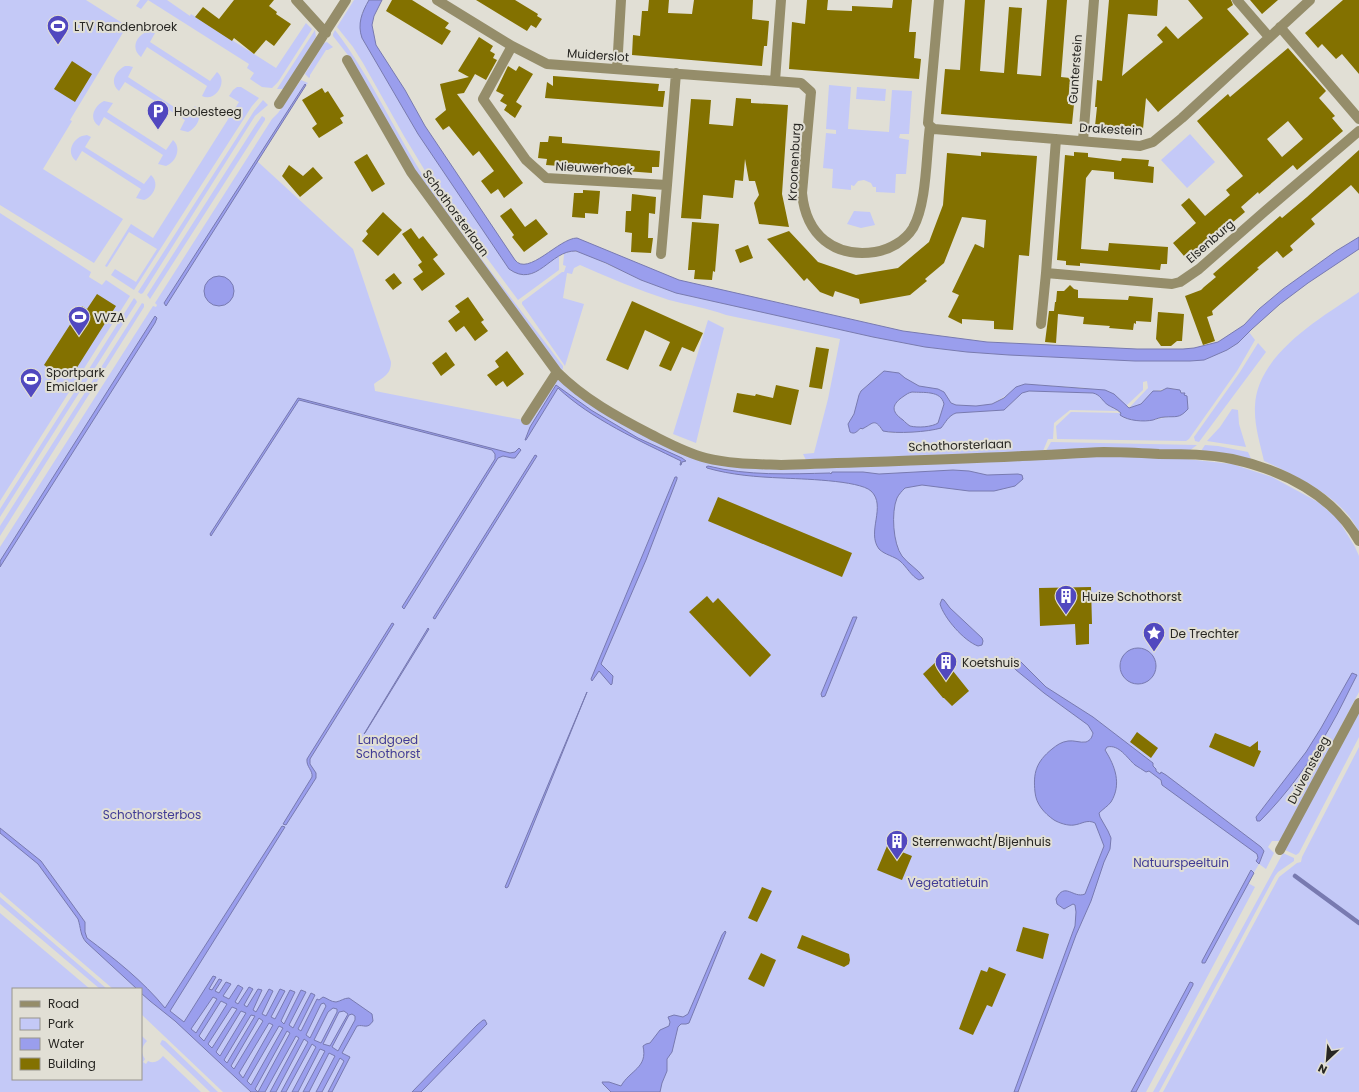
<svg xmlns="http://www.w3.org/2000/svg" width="1359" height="1092" font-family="Poppins,sans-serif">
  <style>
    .green { fill: #c4c9f7 }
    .water { fill: #9a9eed; stroke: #787ab0; fill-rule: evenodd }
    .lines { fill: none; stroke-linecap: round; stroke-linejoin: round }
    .stream { stroke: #787ab0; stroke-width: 4.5 }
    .building { fill: #837100; fill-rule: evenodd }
    .minor { stroke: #958d6a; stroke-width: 10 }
    .labels { text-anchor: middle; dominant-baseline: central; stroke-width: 4; stroke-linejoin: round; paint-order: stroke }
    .poi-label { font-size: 12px; fill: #282723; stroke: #e1dfd5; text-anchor: start }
    .street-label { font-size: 12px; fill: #282723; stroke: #e1dfd5 }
    .park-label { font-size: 12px; fill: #413c96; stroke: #e1dfd5 }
  </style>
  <rect width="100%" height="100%" fill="#e1dfd5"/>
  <path class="green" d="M0 0H86L127 26 70 120 72 121 43 169 123 219 94 263 0 205Z
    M140 0H167L190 16 191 14 276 68 306 23 312 29 278 82 272 88 262 87 250 79 254 73 247 68 249 64 148 0 141 9 136 6Z
    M354 0H369L362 13V38L418 134 509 269C531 285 541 265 559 256V270L518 300 436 189 404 136 363 63 353 47 337 27Z
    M315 30 316 37 284 89H277Z
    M335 30C372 78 395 133 428 183 469 246 518 306 563 366V368L562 371 421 180 351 59 333 36V34Z
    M151 31 155 33 150 42 210 81 217 72C229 81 215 103 202 96L207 86 147 47 141 57C129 48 138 32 151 31Z
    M327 42 333 47 328 50H326L310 75V77L309 78 305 74 324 43Z
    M125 66H129L133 67 128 77 188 116 195 106C204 114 198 127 188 132L180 130 185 120 125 82 119 91C109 83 115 71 125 66Z
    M301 80 308 83 306 85 305 84 257 161 353 249 391 362C391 375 383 377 374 384L375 391 528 421 557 379 701 461 805 468 1111 456 1187 459 1232 464 1272 477 1318 502 1338 519 1355 547 1359 556V692L1282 839 1279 841H1272L1268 847 1274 853 1266 869 1259 864 1248 883 1255 887 1146 1092H1136L1193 985 1165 1029 1131 1092H223L141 1014V989H113L0 892V547L153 306 156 307 157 305 155 303 272 119 278 113Z
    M829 85 851 87 848 129 889 132 892 90 912 91 909 134H900L899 138 909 140 906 174H896L895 193 876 192V187H873L871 183 864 180 858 181 854 186 851 185V190L832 188 833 169 823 168 826 133 836 134V130L826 129Z
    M237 87H241L259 98 252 106 134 290 111 275 115 269 136 282 157 249 129 232 107 267 105 266 131 224 153 238 239 102 229 96 233 90Z
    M857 87 886 89 885 101 856 99Z
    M263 100 268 105 255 116 143 293 141 294 138 292 254 111Z
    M104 101 113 103 107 112 166 150 173 140C182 148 176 162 166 166L158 164 163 155 104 117 99 126C88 119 94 106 104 101Z
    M262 116 265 118V120L150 299 147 295 255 126Z
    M1190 134 1215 162 1187 188 1161 160Z
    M82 136 87 135 91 137 85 147 144 184 151 175C160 183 154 196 144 200L136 198 141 189 82 151 76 161C66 153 72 140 82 136Z
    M854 211 870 212 875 225 861 228 847 224Z
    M0 213 91 272 89 277 102 285 106 280 130 296 0 501Z
    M572 251 583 253 641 280 676 293 873 337 925 347 967 352 1009 355 1135 361 1204 360 1227 350 1238 343 1249 332 1255 340 1237 371 1189 439 1186 441 1057 439 1056 426 1071 412 1121 413 1124 418C1148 424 1165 419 1188 409L1187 397C1183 394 1179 390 1175 389 1168 386 1161 391 1153 391L1141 404 1129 408 1148 388 1147 381 1143 382V390L1126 406 1114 394 1087 388 1025 384 992 404 976 406 956 405 951 403 945 394 919 386 905 378 884 371 861 391 859 395 854 414 848 424 855 433 861 428 875 422C879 424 880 429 884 431 890 435 932 431 941 428 945 421 948 416 956 413L1004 410 1022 393 1029 391 1093 393C1103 396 1108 407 1118 411L1070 410 1054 423 1053 439H1048L1043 451 806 460 803 454 814 453 828 399 840 339 726 315C707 308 688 305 669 300 639 290 609 278 580 265L574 268 572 274 567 273 563 298 584 304 565 366 522 304V302L562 272H564L566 266 563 265 564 254Z
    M1359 292V532C1356 527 1353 521 1349 516 1327 490 1294 475 1264 461 1260 443 1254 425 1255 406 1257 354 1321 318 1359 292Z
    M134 298 136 300 137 302 0 517V509Z
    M142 303 144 304V307L0 536V526Z
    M708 320 724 328 696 443 673 434Z
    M1258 343 1266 352 1199 442 1195 441 1194 437 1240 372Z
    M912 392C923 393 941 390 944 404L938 423C932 427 918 428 910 426 907 424 905 422 903 420 890 411 892 404 904 396 907 394 908 393 912 392Z
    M1232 409 1238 410 1239 424 1246 447 1207 441 1220 427Z
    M1051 442 1197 445 1189 451H1046Z
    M1205 445 1218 446 1248 452 1252 461 1201 451Z
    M1359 711V737L1299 853 1296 855 1285 850Z
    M1359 747V1092H1163L1279 877 1297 863 1301 862 1302 857Z
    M1283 853 1294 858V861L1278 872 1275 876 1159 1092H1153Z
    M0 897 107 989H100L0 904Z
    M0 913 90 989H13V1079H141V1035L147 1041C142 1046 140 1052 145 1059L143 1062 146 1064 148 1061C154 1064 159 1061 163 1056L201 1092H0Z
    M162 1040 165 1041 218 1092H210L160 1044Z"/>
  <path class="water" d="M369 0H382L374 16 372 25 376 45 405 90 425 126 515 260C528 277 559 238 577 238L679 280 903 331 987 342 1137 349H1183L1194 348 1218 342 1244 325 1259 309 1283 289 1336 251 1359 237V249L1308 283 1280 304 1252 329 1238 343 1227 350 1211 357 1204 360 1190 361H1135L1009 355 967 352 925 347 873 337 676 293 641 280 606 263 576 251C550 250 537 289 509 269L418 134 362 38C357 24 362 12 369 0Z
    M305 84 306 85 166 306 164 303Z
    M204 291a15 15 0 1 1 30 0a15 15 0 1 1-30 0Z
    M155 316 157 318 155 323 0 567V561Z
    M884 371 899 373 905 378 919 386 938 389 944 392 951 403 956 405 976 406 992 404 1004 398 1016 387 1025 384 1105 390 1114 394 1129 408 1141 404 1153 391H1161L1167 388 1180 390 1181 393H1185L1184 395 1187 396 1188 409C1179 419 1176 416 1165 417 1161 417 1156 419 1153 420 1144 422 1128 421 1120 415L1121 413C1117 409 1111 407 1108 405 1102 401 1101 395 1093 393L1029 391 1022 393 1004 410 956 413C948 416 946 422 941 428 928 432 896 434 883 431 874 417 873 424 862 429L861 428C857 431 855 435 850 432L848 424 854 414 859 395 861 391ZM912 392C923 393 941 390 944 404L938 423C932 427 918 428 910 426 907 424 905 422 903 420 890 411 892 404 904 396 907 394 908 393 912 392Z
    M556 385 591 410 638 438 682 458 686 461 682 462 681 465H680L681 461C640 441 591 419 558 388L526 440H525L530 427Z
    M298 398 510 453 515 452 519 448 521 450 515 458H512L503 456 498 458 404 609 402 607 495 459V454L492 450 299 400 211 536 210 534Z
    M535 455 537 456 435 619 433 618Z
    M708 466C748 476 789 474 830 473L831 474 832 472H863L879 474 953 470 969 471 987 475 1018 474 1022 475 1023 479 1015 486 994 491H969L922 485 905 488C902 491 899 494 897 498 891 512 893 544 902 556 908 564 918 569 924 578L919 580C911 576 907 567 900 561 894 556 885 555 879 549 866 532 887 506 871 491 859 480 799 479 782 478 757 477 731 475 707 468L706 467Z
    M675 477H677V479L646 560 601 664 613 676 612 684 611 685 599 671 592 681 591 679Z
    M942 599 944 600 950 608 982 638 983 641 982 645 978 646C964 641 944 618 940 604Z
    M853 617H857L825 696 822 697 821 694Z
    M392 623 394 624 310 759V764L316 773V778L286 825 283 824 312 777C313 770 306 767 307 759Z
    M428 628 429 629 365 733 364 734Z
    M1120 666a18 18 0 1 1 36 0a18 18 0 1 1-36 0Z
    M1012 657 1020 661 1046 687 1093 717 1153 763V766L1156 769V771L1160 774 1161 772 1166 775 1261 847 1264 851 1259 864 1256 861 1258 858 1257 854 1162 785 1161 780 1149 771 1146 772C1142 770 1139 767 1135 765 1127 758 1119 744 1107 747L1105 750C1115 766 1122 784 1111 802 1108 806 1103 809 1099 813L1100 817 1108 831 1111 838 1110 849 1104 862 1091 901 1076 935 1018 1092H1014L1075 926 1076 912 1075 905 1073 904 1064 909 1057 904 1056 899C1065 881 1073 899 1085 894L1104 846 1095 823C1087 819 1082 824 1074 825 1068 826 1059 823 1054 820 1044 813 1036 804 1035 792 1033 773 1036 762 1052 749 1057 745 1061 742 1068 741 1074 740 1080 743 1086 742 1091 740 1092 737 1093 733L1088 725 1044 693 1016 670 1008 661 1009 658Z
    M1352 673 1357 675C1348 692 1340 710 1330 727 1311 761 1287 794 1260 821H1257L1256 817 1306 752 1321 728Z
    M587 692 508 887 506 888 505 887Z
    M282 826 285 827 170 1011 184 1022 213 976 216 977 209 989 212 990 219 979 222 980 215 991 219 993 226 982 231 984 223 996 229 999 238 985 243 988 235 1002 238 1004 249 987 253 989 244 1005 247 1007 258 989 262 990 253 1010 256 1012 269 989 273 991 262 1014 266 1016 280 989 285 991 271 1017 275 1019 290 990 295 992 281 1021 284 1024 301 990 306 992 289 1025 293 1028 311 993 315 995 298 1029 301 1031 317 999 319 1000 323 997C327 998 331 1002 336 1002 341 1001 344 998 349 998L372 1014 373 1021C367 1030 364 1024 357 1026L342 1053 350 1057 349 1059 332 1092H328L344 1061 340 1058 322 1092H316L335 1056 329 1053 309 1092H303L325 1051 320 1049 298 1092H292L316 1047 312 1044 286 1092H281L308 1042 304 1039 276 1092H270L299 1038 296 1036 265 1092H251L175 1021 150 1001 141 993V989H137L86 942C80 935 81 928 78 919L38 864 0 833V828L41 861 85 922V932L87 938C115 959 143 981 165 1008ZM213 997 217 999 196 1033 191 1029ZM221 1001 227 1004 204 1041 199 1036ZM324 1003 326 1006 310 1038 306 1035 321 1004ZM232 1007 237 1009 212 1048 208 1044ZM333 1008 337 1009V1012L321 1043 314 1040 328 1012ZM241 1011 246 1013 220 1056 216 1052ZM344 1011 348 1014 330 1046 323 1044 339 1012ZM352 1014 355 1016V1020L338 1051 332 1047 349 1015ZM251 1015 255 1016 227 1063 224 1060ZM259 1018 263 1021 234 1069 231 1066ZM269 1023 273 1025 243 1078 239 1073ZM279 1026 283 1028 251 1085 247 1081ZM287 1031 290 1033 258 1092 255 1089Z
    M1251 870 1254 873 1205 963H1202V961Z
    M725 931 726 932 689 1023 686 1024H681L678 1027 672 1052 667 1059V1071L662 1083 660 1092H611L603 1084 602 1082H609L621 1086C630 1070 648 1068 643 1046L646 1044 650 1043 660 1030 669 1026 670 1022 668 1017 674 1015 683 1017 688 1014 722 935Z
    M1190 982 1193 983V985L1136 1092H1131Z
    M483 1020H485L487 1024 421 1092H412L477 1025Z"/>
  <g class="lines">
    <path class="stream" d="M1295 876 1359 923"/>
  </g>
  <path class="building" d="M234 0H274L269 6 277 12 276 14 291 24 274 46 266 40 254 54 234 38 232 41 195 17 203 7 219 19Z
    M392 0H412L449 23 445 28 451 31 442 45 386 11Z
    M476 0H515L538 14 537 16 542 19 536 28 531 25 527 31Z
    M649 0H669L668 13 692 14 694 0H753L752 19 769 21 767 46H764L762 66 632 55 633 35 640 36 642 11H648Z
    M807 0H828L827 10 852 11V6L892 8 893 0H912L909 32H916L914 58 921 59 919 79 789 69 792 22 805 24Z
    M965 0H985L980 71 1004 73 1009 7 1022 8 1017 74 1041 76 1047 0H1067L1061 77 1070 78 1068 104H1074L1072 124 941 114 945 69 960 70Z
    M1109 0H1158L1157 16 1128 14 1122 76 1163 42 1157 35 1166 26 1178 39 1203 18 1188 0H1231L1233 5 1227 9 1249 34 1158 112 1146 98 1143 129 1095 126 1097 107H1095L1097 80 1102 81Z
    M1250 0H1278L1262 14Z
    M1343 0H1359V74L1342 54 1336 59 1322 44 1318 48 1305 33Z
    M479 37 493 46 490 51 495 54 493 58 497 60 486 80 475 74 464 93 457 94 523 183 504 198 498 189 491 194 481 181 494 171 479 151 473 156 449 126 443 130 435 119 446 110 440 84 469 77 458 71Z
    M1288 48 1326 91 1319 98 1335 116 1332 118 1343 131 1297 170 1293 165 1259 194 1258 192 1241 207 1245 212 1194 255 1190 250 1184 256 1173 243 1196 223 1181 205 1189 198 1205 216 1230 195 1226 190 1243 176 1197 121 1228 94 1230 97ZM1288 121 1303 139 1282 157 1267 139Z
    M72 61 92 74 75 102 54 89Z
    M508 66 516 71 519 66 533 74 516 102 522 106 515 118 504 110 507 105 500 101 504 95 496 91Z
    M553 76 659 84 658 91H665L663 107 545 98 547 82 553 86Z
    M322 88 325 93 328 91 344 116 340 118 343 123 319 138 312 128 317 124 302 100Z
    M736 98 751 99V103L788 105 782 194 789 227 759 224 754 203 759 195 755 181H749L745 159 743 181 735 180 733 198 703 195 701 219 681 218 691 99 711 100 709 124 733 126Z
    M549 136 562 137V143L660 151 659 167H652V173L546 165 547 159 538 158 540 142H548Z
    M1359 150V194L1351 185 1311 219 1315 224 1290 246 1293 250 1283 258 1277 251 1257 268 1259 269 1212 311 1213 315 1207 317 1215 341 1203 345 1185 296 1201 290 1204 287 1216 277 1213 274 1280 216 1282 218 1307 197Z
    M981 152 1037 156 1029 256 1019 255 1013 330 994 329V321L962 319V324L948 317 959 295 952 292 975 244 984 248 986 220 962 217 944 263 925 279 927 281 910 295 860 304 859 299 835 291 833 297 820 292 807 278 804 281 767 239 789 231 818 262 856 275 898 268 929 242 943 205 947 153 981 156Z
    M1074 152 1088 153V157L1121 161 1122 158 1149 160 1148 166 1154 167 1153 183 1114 179V172L1092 170 1086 178 1081 249 1108 251 1109 243 1168 247 1167 264H1161L1160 270 1080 263V266L1066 265V261L1057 260 1065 155 1074 156Z
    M367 154 385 184 372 192 354 162Z
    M289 165 303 176 313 167 323 178 300 197 282 176Z
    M583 190 600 191 598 214 585 213V218L572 217 574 193H583Z
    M632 194 656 197 655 214 649 213 648 238H653L651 253 631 252 632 233 625 232 626 211H631Z
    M511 208 525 227 536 219 548 234 524 252 512 237 514 235 500 216Z
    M383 212 402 230 378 256 362 241 368 234 366 231Z
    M692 222 719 224 715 272 713 271 712 280 694 279 695 270H688Z
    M411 228 419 239 423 236 438 255 433 259 445 274 422 291 413 279 423 272 418 265 422 262 402 234Z
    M748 245 753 258 740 263 735 250Z
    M394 273 402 283 393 290 385 280Z
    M1070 285 1074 289 1078 290V298L1128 300 1129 296 1153 298 1151 322 1136 321V324L1134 323 1133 330 1109 328 1110 326 1083 324 1084 317 1058 314 1056 343 1045 342 1049 311H1054L1055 302H1056L1057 291H1064Z
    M97 294 116 306 71 377 58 370 56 373 44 365 82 306 87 309Z
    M468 297 484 320 481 322 488 331 475 341 464 326 456 332 448 321 460 312 455 306Z
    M632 301 703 333 694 352 682 347 671 371 659 366 670 342 645 330 628 370 606 360Z
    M1158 312 1184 314 1182 341H1177L1171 346H1161L1156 339Z
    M816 347 829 349 822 389 809 387Z
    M507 351 524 374 507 387 503 381 496 386 487 375 499 367 495 361Z
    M446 352 455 365 441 376 432 363Z
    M776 385 799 390 791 425 733 412 737 393 755 396 756 394 773 398Z
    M718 497 852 553 842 577 708 521Z
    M1091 587 1092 624H1089V644L1076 645 1075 624 1040 626 1039 588Z
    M707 596 713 603 718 598 771 655 750 677 689 612Z
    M940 658 949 666 969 691 952 706 944 698H943L923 674Z
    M1137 732 1158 748 1151 758 1130 742Z
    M1215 733 1250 747 1258 741V750L1261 751 1254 767 1209 747Z
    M887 846 912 856 902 880 877 870Z
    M762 887 772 891 757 922 748 918Z
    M1023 927 1049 934 1043 959 1016 951Z
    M802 935 849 954 850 960 849 964 844 967 797 948Z
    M761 953 776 960 764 987 748 979Z
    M989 967 1006 974 992 1007 987 1005 973 1035 959 1029 981 970 987 972Z"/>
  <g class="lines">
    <path class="minor" d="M296 0 326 33
      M437 0 512 46 547 64 801 83 811 92 802 193C806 235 834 258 875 252 889 250 905 241 913 228 927 203 926 156 930 126L928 123 939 0
      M1237 0 1269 37
      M1280 27 1359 119
      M512 46 483 99 526 160 546 178 667 185 676 73
      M347 60 411 172 557 372C584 399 617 417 650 434 668 443 686 453 706 458 730 464 756 464 781 465 861 462 942 460 1022 456 1050 455 1077 453 1104 452 1123 452 1141 453 1159 454 1184 454 1208 454 1232 459 1283 470 1333 495 1359 541
      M617 69 621 0
      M775 81 781 0
      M279 104 346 0
      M930 126 934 129 1140 146 1153 142 1182 118 1310 0
      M1056 139 1046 273 1172 284 1180 282 1199 269 1264 212 1359 131
      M1083 141 1094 0
      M661 254 667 185
      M1041 324 1046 273
      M526 420 557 372
      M1280 850 1359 703"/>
  </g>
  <defs>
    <g id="stadium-pin" transform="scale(1.15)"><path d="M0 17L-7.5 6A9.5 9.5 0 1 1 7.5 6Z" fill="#5148bf" stroke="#e1dfd5"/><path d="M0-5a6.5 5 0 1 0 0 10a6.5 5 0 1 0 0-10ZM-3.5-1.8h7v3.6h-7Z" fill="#fff"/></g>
    <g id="parking-pin" transform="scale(1.15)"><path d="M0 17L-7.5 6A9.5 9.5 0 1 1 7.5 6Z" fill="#5148bf" stroke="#e1dfd5"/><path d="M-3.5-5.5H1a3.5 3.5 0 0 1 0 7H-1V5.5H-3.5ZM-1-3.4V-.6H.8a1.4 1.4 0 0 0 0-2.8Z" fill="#fff"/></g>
    <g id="building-pin" transform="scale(1.15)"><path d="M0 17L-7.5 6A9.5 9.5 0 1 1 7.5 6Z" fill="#5148bf" stroke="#e1dfd5"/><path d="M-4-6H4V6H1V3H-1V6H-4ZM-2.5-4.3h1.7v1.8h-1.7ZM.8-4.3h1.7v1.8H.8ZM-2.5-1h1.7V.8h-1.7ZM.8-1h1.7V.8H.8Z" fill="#fff"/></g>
    <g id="sight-pin" transform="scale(1.15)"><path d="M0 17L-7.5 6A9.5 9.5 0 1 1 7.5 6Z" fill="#5148bf" stroke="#e1dfd5"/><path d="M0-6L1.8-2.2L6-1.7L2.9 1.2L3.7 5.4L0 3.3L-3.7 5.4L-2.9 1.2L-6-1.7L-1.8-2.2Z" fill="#fff"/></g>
  </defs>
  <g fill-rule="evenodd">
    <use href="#stadium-pin" x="58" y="26"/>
    <use href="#parking-pin" x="158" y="111"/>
    <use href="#stadium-pin" x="79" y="317"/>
    <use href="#stadium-pin" x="31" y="379"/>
    <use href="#building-pin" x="1066" y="596"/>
    <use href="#sight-pin" x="1154" y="633"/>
    <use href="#building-pin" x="946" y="662"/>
    <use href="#building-pin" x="897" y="841"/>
  </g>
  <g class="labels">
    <g class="poi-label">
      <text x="74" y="26">LTV Randenbroek</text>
      <text x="174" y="111">Hoolesteeg</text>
      <text x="94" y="317">VVZA</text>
      <text x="46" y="372">Sportpark<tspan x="46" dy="14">Emiclaer</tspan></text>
      <text x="1082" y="596">Huize Schothorst</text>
      <text x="1170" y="633">De Trechter</text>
      <text x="962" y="662">Koetshuis</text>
      <text x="912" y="841">Sterrenwacht/Bijenhuis</text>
    </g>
    <g class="street-label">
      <text transform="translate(598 55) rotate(4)">Muiderslot</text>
      <text transform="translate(1075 69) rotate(-86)">Gunterstein</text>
      <text transform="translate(1111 129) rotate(3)">Drakestein</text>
      <text transform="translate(794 162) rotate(-87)">Kroonenburg</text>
      <text transform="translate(594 168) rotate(3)">Nieuwerhoek</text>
      <text transform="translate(456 213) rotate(54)">Schothorsterlaan</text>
      <text transform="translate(1210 241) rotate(-41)">Elsenburg</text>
      <text transform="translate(960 445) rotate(-2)">Schothorsterlaan</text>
      <text transform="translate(1308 770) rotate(-62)">Duivensteeg</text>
    </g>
    <g class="park-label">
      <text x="388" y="739">Landgoed<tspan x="388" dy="14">Schothorst</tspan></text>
      <text x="152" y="814">Schothorsterbos</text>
      <text x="1181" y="862">Natuurspeeltuin</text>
      <text x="948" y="882">Vegetatietuin</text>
    </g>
  </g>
  <rect x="12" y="988" width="130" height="92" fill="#e1dfd5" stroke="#97958e"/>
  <rect x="20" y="1001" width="20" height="6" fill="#958d6a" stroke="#97958e"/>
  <text x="48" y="1008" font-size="12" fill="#282723">Road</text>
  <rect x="20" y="1018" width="20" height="12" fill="#c4c9f7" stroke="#97958e"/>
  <text x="48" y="1028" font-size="12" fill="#282723">Park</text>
  <rect x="20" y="1038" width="20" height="12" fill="#9a9eed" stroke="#97958e"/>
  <text x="48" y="1048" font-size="12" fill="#282723">Water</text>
  <rect x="20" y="1058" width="20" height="12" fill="#837100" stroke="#97958e"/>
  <text x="48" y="1068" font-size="12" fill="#282723">Building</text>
  <g transform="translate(1327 1060) rotate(206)" stroke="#e1dfd5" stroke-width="3" paint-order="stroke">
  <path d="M0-3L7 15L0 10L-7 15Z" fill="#282723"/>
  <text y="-6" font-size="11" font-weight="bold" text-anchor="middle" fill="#282723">N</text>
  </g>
</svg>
